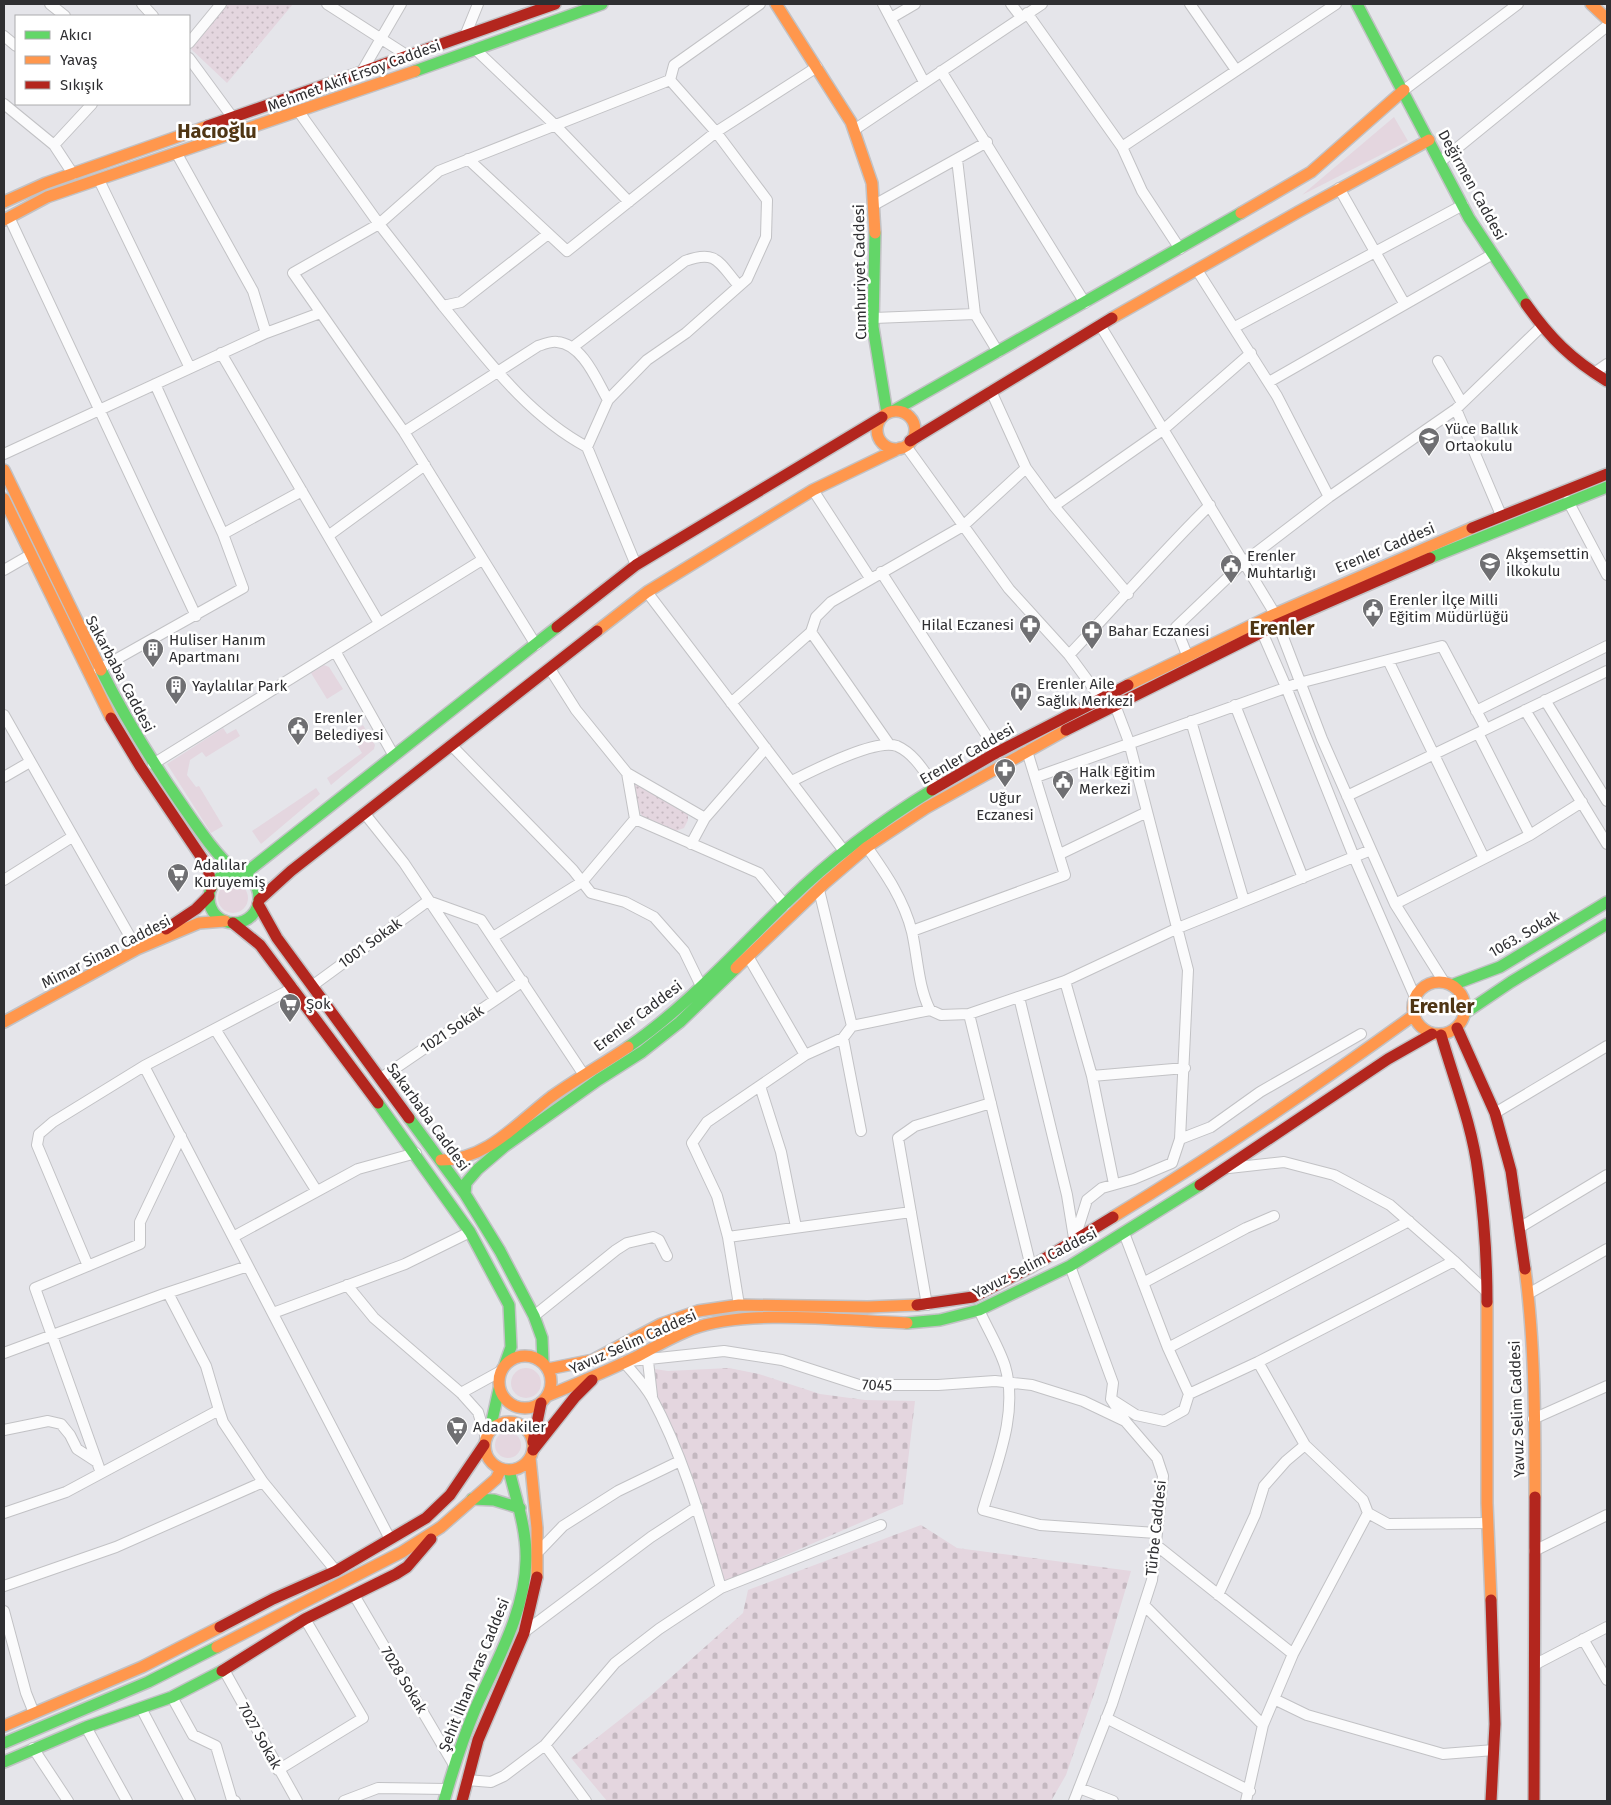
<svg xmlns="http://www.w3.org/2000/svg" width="1611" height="1805" font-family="'Fira Sans',sans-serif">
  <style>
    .green { fill: #e4d6df }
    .cemetery { fill: url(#cemetery-stones) }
    .park { fill: url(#park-dots) }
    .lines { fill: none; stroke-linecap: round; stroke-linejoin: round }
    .street-casing { stroke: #c2c2c5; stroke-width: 12 }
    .fast-casing { stroke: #c2c2c5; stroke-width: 14 }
    .slow-casing { stroke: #c2c2c5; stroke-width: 14 }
    .jam-casing { stroke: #c2c2c5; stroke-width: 14 }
    .street { stroke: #fbfbfc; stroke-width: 10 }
    .fast { stroke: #63d668; stroke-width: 11 }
    .slow { stroke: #ff974d; stroke-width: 11 }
    .jam { stroke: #b3261e; stroke-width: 11 }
    .labels { text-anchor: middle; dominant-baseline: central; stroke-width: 5; stroke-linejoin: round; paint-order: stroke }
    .street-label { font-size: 15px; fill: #2f2f32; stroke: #fff }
    .poi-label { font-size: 15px; fill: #2f2f32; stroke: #fff; text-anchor: start }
    .district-label { font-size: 20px; font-weight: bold; fill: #4f3615; stroke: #fff }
  </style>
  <defs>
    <pattern id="cemetery-stones" width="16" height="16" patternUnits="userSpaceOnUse" patternTransform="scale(1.25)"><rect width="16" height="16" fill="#e4d6df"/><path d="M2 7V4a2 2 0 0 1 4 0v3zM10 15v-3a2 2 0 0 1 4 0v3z" fill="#c4b8c0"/></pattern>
    <pattern id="park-dots" width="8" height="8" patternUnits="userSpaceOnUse" patternTransform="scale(1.25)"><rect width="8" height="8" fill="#e4d6df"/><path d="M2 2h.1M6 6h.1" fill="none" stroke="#c4b8c0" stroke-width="1.8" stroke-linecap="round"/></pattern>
  </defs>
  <rect width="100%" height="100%" fill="#e5e5ea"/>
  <path class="green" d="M1394 117 1408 141 1302 195Z
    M324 665 329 667 343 689 327 699 311 673Z
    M363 725 375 745 374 749 331 785 327 778 362 753 350 733Z
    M223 728 227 734 236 729 240 736 206 757 202 752 190 760 187 775 196 787 199 786 223 826 211 833 167 764Z
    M316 788 320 794 261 844 252 831Z
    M218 898a15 15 0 1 1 30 0a15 15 0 1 1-30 0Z
    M511 1383a15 15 0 1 1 30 0a15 15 0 1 1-30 0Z
    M495 1445a13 13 0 1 1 26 0a13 13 0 1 1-26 0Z"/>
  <path class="cemetery" d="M648 1368 668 1371 729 1368 759 1374 820 1394 865 1400 915 1401 903 1504 722 1583Z
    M921 1525 957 1548 1131 1571 1096 1688 1066 1775 1051 1801H607L571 1758 649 1697 743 1613 748 1590Z"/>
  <path class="park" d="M227 4H293L227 83 191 49Z
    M633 784 638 785 683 810 688 815V820L684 828 673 832C639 816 640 823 633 784Z"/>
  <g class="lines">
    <g class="street-casing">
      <path id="street" d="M50 4 65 16
        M142 4 153 16
        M327 4 408 56
        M883 4 924 82
        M1011 4 1021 17
        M1190 4 1236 70
        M1027 13 1122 147 1142 191 1180 249
        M891 18 915 4
        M4 36 16 46
        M465 36 478 4
        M189 43 221 4
        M475 49 555 125 629 202
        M189 58 233 118 240 133
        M941 71 1085 303
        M361 73 401 4
        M670 80 674 65 760 4
        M1404 90 1518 4
        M4 104 54 145 73 174
        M299 112 379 224 443 306 461 302 548 234
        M854 130 1042 4
        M54 145 92 104
        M1122 147 1336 4
        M177 154 253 291 266 333
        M468 159 567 251 716 132 817 67
        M957 159 975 314 998 352
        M1440 162 1607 26
        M99 180 190 368
        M1339 188 1404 303
        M874 205 987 142
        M9 217 196 616
        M1197 270 1277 396 1329 497
        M443 306C486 358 527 415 587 447
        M874 318 975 314
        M1100 325 1275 614
        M1235 327 1463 205
        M573 347 685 261C717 249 719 263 739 286
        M221 353 379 623
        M1438 361 1462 403
        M1594 373 1607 364
        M1269 382 1493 254
        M991 391 1026 468 1054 506 1128 594
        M1456 409 1501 515
        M404 432 538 346C544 344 552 341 557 342 583 344 597 381 608 400
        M906 446 1009 589 1069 655 1105 704
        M4 454 266 333 320 313
        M813 490 870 578
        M1568 501 1607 575
        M1054 506 1164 429 1251 353
        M223 534 302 491
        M328 536 425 465
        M4 570 30 555
        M881 572 998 753
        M647 592 844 851
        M1278 624 1322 739 1395 904 1444 982
        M1262 632 1286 687 1354 857 1415 997
        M536 645 404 432 293 273 379 224 439 171 670 80 716 132 767 200 766 237 747 279 686 333 647 360 608 400 587 447 636 565
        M335 651 394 756
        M1069 655C1116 606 1161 553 1210 505
        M1187 655 1176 627 1244 562 1329 497 1456 409 1542 326
        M1388 660 1484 858
        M99 669 243 588 223 534 155 384
        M550 669 576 710 627 773 705 818
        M1545 700 1607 801
        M731 703 811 632
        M1235 705 1303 878
        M1525 710 1607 844
        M1476 711 1607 646
        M4 715 137 949
        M1191 721 1244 901
        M1478 733 1530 835
        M889 744 811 632 816 617 831 602 963 526 1026 468
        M452 746 573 870 591 893 625 902 654 917 684 951 701 986
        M153 764 482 560
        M627 773 635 819 759 873 785 905
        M4 777 30 762
        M1036 777 1299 683 1442 646 1486 729
        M792 781C812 771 876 738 897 746 915 754 925 773 936 788
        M1347 796 1607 671
        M365 814 404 863 495 999
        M691 844 705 818 766 748
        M867 847C886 874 904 900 912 932 918 959 918 986 930 1010L941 1015 969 1014 1065 981 1178 928 1371 850
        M1060 854 1147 812
        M4 880 72 837
        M819 890 852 1026
        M428 901 481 920 584 1075
        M1395 904 1530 835 1582 802
        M912 931 1065 875 1027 751
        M493 937 582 882 635 819
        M749 958 805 1055
        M1065 981 1092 1076 1114 1184
        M312 986 428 901
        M1019 997 1067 1195 1074 1238
        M969 1014 1031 1267
        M215 1029 316 1190
        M843 1038 861 1131
        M144 1066 390 1539
        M1092 1076 1185 1068
        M381 1078 523 981
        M760 1086 781 1152 796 1227
        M1495 1113 1607 1046
        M1180 1139 1211 1127 1260 1092 1361 1034
        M1519 1228 1607 1175
        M1124 1233 1168 1348 1189 1394
        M233 1237 358 1169 416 1153
        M728 1237 911 1212
        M1074 1241 1087 1200 1102 1188 1134 1179 1172 1163 1180 1139 1188 970 1129 742 1115 705
        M1454 1261 1486 1291
        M88 1266 37 1145 39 1134 53 1122 144 1066 293 988
        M1070 1266 1113 1383 1111 1399 1126 1422 1157 1458 1163 1476 1152 1580 1112 1704 1074 1801
        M1143 1283 1246 1228 1274 1216
        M347 1285 374 1318 461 1393 478 1412 486 1438
        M168 1293 206 1366 219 1410
        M1528 1294 1607 1249
        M739 1305 728 1237 717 1196 692 1143 707 1122 805 1055 843 1038 852 1026 930 1010
        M927 1305 898 1138 915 1126 991 1103
        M979 1310C987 1328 999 1347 1005 1366 1019 1413 996 1465 983 1510L1040 1525 1156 1533
        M273 1313 405 1264 470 1232
        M534 1316 616 1250 627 1243 653 1237 659 1240 667 1256
        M1168 1348 1409 1221
        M4 1353 164 1294 248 1266
        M630 1361 724 1351 782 1360 859 1385H938L995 1381 1032 1385 1083 1401 1125 1421
        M648 1361 652 1396
        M624 1362C633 1373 645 1385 652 1398 684 1457 702 1524 721 1588
        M461 1393 501 1371
        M1111 1399 1136 1415 1164 1421 1184 1410 1189 1394 1258 1362 1454 1261 1390 1205 1334 1175 1284 1162 1229 1168
        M1533 1419 1607 1386
        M4 1430 48 1421 61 1424 70 1435 77 1449 97 1462
        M101 1473 35 1288 140 1244V1222L181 1136
        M4 1513 66 1492 219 1410 223 1422 263 1482 336 1571
        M1368 1513 1388 1524 1488 1523
        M1156 1545 1293 1654
        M540 1550 563 1526 618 1491 680 1461
        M1534 1551 1607 1515
        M4 1586 116 1547 263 1482
        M354 1595 454 1765
        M1218 1595 1255 1515 1264 1486 1286 1461 1305 1445
        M1144 1605 1263 1725
        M4 1611 26 1693 34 1713
        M527 1630 651 1537 697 1507
        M1583 1639 1607 1680
        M1534 1665 1607 1627
        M224 1670 297 1801
        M172 1697 193 1735 216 1746 232 1800 235 1801
        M1274 1699 1307 1715 1443 1754 1494 1750
        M141 1708 190 1801
        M1106 1718 1250 1791
        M86 1727 127 1801
        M545 1745 586 1801
        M33 1748 68 1801
        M278 1770 363 1718 305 1619
        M467 1780 491 1782 504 1776 545 1745 615 1663 659 1629 721 1588 881 1525
        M1079 1788 1113 1801
        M344 1801 378 1788 447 1789
        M1246 1801 1263 1725 1293 1654 1368 1513 1363 1500 1305 1445 1258 1362"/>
    </g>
    <g class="fast-casing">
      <path id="fast" d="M1357 4 1469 218 1526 304
        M415 71 602 4
        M875 233 873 327 887 413
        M893 411 1241 213
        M1430 558 1607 487
        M101 670C124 716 151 760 180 802 198 828 214 853 238 874
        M209 898a25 25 0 1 1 50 0a25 25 0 1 1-50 0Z
        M243 875 557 627
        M1452 985 1500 967 1607 902
        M1465 1013 1511 982 1607 924
        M628 1047C688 1006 736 951 788 901 832 858 880 822 932 790
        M378 1103 470 1232 509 1305 511 1347 505 1364
        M409 1118 465 1194 500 1251 534 1316 542 1338 543 1362
        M465 1194 466 1183 478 1169 505 1146 598 1080 642 1052 680 1022 736 968
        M907 1323 940 1320 979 1310 1070 1266 1200 1185
        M490 1430 499 1389
        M472 1499 494 1500 520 1508
        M4 1743 148 1682 217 1647
        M4 1762 86 1727 172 1697 222 1671
        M444 1801C453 1769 463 1738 476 1707 497 1660 525 1612 526 1560 527 1530 516 1499 509 1470"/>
    </g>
    <g class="slow-casing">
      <path id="slow" d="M776 4 851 122 872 183 875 233
        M1591 4 1607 19
        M4 202 46 183 208 126
        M1241 213 1311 172 1404 90
        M4 220 47 197 415 71
        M1112 318 1298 212 1429 140
        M877 430a19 19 0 1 1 38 0a19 19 0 1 1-38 0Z
        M4 470 101 670
        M4 499 111 718
        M597 631 647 592 813 490 900 448
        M1128 685 1275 614 1472 528
        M736 968 825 883 867 847 926 808 1066 730
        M1413 1008a26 26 0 1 1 52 0a26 26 0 1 1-52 0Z
        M4 1022 137 949 199 923 225 921
        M441 1160C487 1160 517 1123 551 1097 576 1079 603 1064 628 1047
        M1113 1217C1217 1154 1316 1086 1414 1015
        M1525 1269C1535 1344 1535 1422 1535 1497
        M1487 1302V1503L1491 1600
        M499 1382a26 26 0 1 1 52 0a26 26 0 1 1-52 0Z
        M548 1369 593 1360 661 1324 698 1311 739 1305 868 1307 917 1305
        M547 1396C576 1384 605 1372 634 1358 653 1348 672 1337 692 1329 748 1308 846 1321 907 1323
        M485 1446a24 24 0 1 1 48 0a24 24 0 1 1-48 0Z
        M530 1458 537 1528V1577
        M217 1647 402 1552 441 1527 496 1479 501 1469
        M4 1726 142 1667 220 1627"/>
    </g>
    <g class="jam-casing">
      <path id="jam" d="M208 126 555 4
        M1526 304C1550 338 1571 359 1607 381
        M910 441 1112 318
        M1472 528 1607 474
        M557 627 636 565 882 417
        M111 718 140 766 208 867 211 888
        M1066 730 1278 624 1430 558
        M932 790 994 754 1128 685
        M259 900 291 871 597 631
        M258 904 277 938 409 1118
        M233 923 260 945 378 1103
        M166 929 196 909 209 896
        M1457 1028 1495 1113 1511 1171 1525 1269
        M1441 1035C1454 1080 1472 1125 1478 1172 1484 1215 1487 1259 1487 1302
        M1200 1185 1388 1059 1432 1034
        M917 1305 973 1297 1031 1267 1113 1217
        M533 1442 541 1403
        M533 1450 575 1397 592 1380
        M1491 1600 1495 1724 1491 1801
        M220 1627 273 1599 336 1571 426 1518 450 1495 484 1445
        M222 1671 305 1619 396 1574 407 1567 431 1539
        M462 1801 478 1740 524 1633 537 1577
        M1534 1801 1535 1497"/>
    </g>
    <use href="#street" class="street"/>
    <use href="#fast" class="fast"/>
    <use href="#slow" class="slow"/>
    <use href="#jam" class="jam"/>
  </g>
  <defs>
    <g id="school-pin" transform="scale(1.125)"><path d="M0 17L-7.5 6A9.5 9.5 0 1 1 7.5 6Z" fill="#6f6f72" stroke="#fff"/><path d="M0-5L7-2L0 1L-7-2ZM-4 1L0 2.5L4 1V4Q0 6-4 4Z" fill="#fff"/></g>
    <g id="civic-pin" transform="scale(1.125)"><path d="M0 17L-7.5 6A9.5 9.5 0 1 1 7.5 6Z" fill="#6f6f72" stroke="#fff"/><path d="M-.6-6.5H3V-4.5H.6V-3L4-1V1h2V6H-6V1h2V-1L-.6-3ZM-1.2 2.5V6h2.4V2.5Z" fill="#fff"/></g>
    <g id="pharmacy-pin" transform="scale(1.125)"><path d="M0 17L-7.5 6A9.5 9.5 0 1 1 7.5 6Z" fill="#6f6f72" stroke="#fff"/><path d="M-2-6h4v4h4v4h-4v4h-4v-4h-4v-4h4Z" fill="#fff"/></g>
    <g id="building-pin" transform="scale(1.125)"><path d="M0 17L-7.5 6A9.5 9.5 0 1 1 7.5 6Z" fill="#6f6f72" stroke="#fff"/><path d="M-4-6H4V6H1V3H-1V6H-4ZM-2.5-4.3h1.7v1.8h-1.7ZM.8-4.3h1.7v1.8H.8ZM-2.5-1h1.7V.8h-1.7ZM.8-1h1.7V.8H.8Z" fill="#fff"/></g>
    <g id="hospital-pin" transform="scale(1.125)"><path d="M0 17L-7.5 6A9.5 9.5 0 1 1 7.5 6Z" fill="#6f6f72" stroke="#fff"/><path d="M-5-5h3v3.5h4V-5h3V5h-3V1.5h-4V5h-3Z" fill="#fff"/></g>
    <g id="supermarket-pin" transform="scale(1.125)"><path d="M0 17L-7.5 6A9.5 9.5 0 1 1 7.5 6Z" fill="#6f6f72" stroke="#fff"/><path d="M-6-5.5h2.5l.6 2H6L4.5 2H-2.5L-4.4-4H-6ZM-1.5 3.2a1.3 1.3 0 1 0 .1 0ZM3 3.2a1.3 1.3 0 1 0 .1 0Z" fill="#fff"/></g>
  </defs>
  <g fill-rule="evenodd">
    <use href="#school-pin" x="1429" y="438"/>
    <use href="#school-pin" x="1490" y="563"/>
    <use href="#civic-pin" x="1231" y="565"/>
    <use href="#civic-pin" x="1373" y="609"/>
    <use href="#pharmacy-pin" x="1030" y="625"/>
    <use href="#pharmacy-pin" x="1092" y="631"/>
    <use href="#building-pin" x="153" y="649"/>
    <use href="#building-pin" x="176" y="686"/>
    <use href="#hospital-pin" x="1021" y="693"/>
    <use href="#civic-pin" x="298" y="727"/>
    <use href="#pharmacy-pin" x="1005" y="769"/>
    <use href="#civic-pin" x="1063" y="781"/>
    <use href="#supermarket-pin" x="178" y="874"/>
    <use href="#supermarket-pin" x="290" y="1004"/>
    <use href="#supermarket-pin" x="457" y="1427"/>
  </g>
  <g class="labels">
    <g class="street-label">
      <text transform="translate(354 76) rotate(-20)">Mehmet Akif Ersoy Caddesi</text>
      <text transform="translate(1472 185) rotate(61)">Değirmen Caddesi</text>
      <text transform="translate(860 272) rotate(-91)">Cumhuriyet Caddesi</text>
      <text transform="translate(1385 548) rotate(-23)">Erenler Caddesi</text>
      <text transform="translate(120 674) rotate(62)">Sakarbaba Caddesi</text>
      <text transform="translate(967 754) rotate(-30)">Erenler Caddesi</text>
      <text transform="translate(1524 934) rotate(-30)">1063. Sokak</text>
      <text transform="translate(370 943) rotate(-36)">1001 Sokak</text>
      <text transform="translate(106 952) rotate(-27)">Mimar Sinan Caddesi</text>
      <text transform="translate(638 1016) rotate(-37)">Erenler Caddesi</text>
      <text transform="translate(452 1029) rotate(-34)">1021 Sokak</text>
      <text transform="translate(428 1117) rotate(54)">Sakarbaba Caddesi</text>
      <text transform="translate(1035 1263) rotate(-27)">Yavuz Selim Caddesi</text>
      <text transform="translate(633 1342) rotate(-24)">Yavuz Selim Caddesi</text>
      <text transform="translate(877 1385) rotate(2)">7045</text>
      <text transform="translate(1517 1409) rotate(-92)">Yavuz Selim Caddesi</text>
      <text transform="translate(1156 1528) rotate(-84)">Türbe Caddesi</text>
      <text transform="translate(474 1675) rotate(-68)">Şehit İlhan Aras Caddesi</text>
      <text transform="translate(404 1680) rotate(59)">7028 Sokak</text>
      <text transform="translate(260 1736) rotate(61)">7027 Sokak</text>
    </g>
    <g class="poi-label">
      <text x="1445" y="429">Yüce Ballık<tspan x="1445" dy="17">Ortaokulu</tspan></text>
      <text x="1506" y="554">Akşemsettin<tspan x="1506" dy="17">İlkokulu</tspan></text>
      <text x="1247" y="556">Erenler<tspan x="1247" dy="17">Muhtarlığı</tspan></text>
      <text x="1389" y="600">Erenler İlçe Milli<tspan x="1389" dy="17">Eğitim Müdürlüğü</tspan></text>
      <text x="1014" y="625" text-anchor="end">Hilal Eczanesi</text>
      <text x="1108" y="631">Bahar Eczanesi</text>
      <text x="169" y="640">Huliser Hanım<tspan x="169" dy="17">Apartmanı</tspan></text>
      <text x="1037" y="684">Erenler Aile<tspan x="1037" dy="17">Sağlık Merkezi</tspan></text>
      <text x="192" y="686">Yaylalılar Park</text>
      <text x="314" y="718">Erenler<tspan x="314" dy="17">Belediyesi</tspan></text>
      <text x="1079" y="772">Halk Eğitim<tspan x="1079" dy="17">Merkezi</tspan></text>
      <text x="1005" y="798" text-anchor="middle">Uğur<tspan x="1005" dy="17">Eczanesi</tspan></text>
      <text x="194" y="865">Adalılar<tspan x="194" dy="17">Kuruyemiş</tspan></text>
      <text x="306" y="1004">Şok</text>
      <text x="473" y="1427">Adadakiler</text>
    </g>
    <g class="district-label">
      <text x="217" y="131">Hacıoğlu</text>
      <text x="1282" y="628">Erenler</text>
      <text x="1442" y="1006">Erenler</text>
    </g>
  </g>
  <rect width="1611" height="1805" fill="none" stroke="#2f2f32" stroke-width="10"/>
  <rect x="15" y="15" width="175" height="90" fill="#ffffff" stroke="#acacad"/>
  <rect x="25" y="31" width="25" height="8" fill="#63d668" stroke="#acacad"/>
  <text x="60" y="40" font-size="15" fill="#2f2f32">Akıcı</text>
  <rect x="25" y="56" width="25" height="8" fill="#ff974d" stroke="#acacad"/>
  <text x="60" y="65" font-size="15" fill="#2f2f32">Yavaş</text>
  <rect x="25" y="81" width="25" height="8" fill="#b3261e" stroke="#acacad"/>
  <text x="60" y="90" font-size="15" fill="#2f2f32">Sıkışık</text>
</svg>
